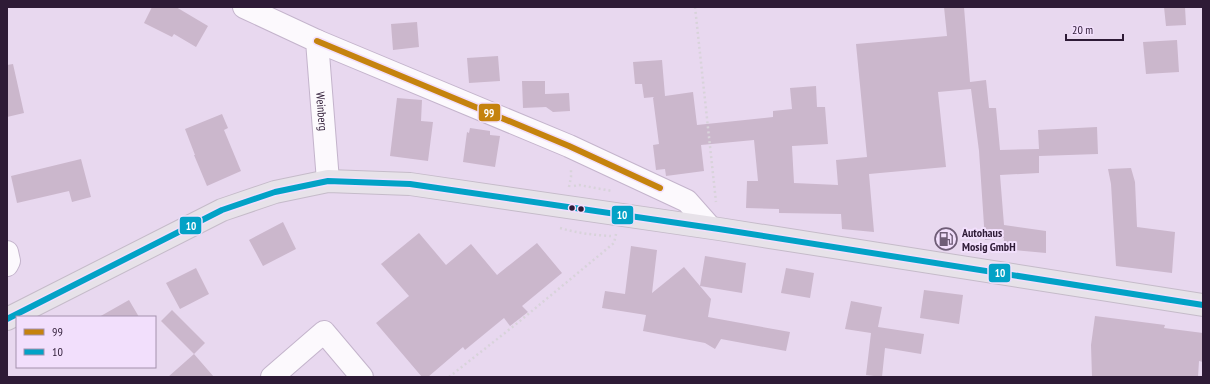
<svg xmlns="http://www.w3.org/2000/svg" width="1210" height="384" font-family="'PT Sans Narrow',sans-serif">
  <style>
    .building { fill: #cbb7cc }
    .lines { fill: none; stroke-linecap: round; stroke-linejoin: round }
    .minor-casing { stroke: #c4b4cc; stroke-width: 24 }
    .primary-casing { stroke: #c5bbc9; stroke-width: 24 }
    .path { stroke: #d8d3da; stroke-width: 2.5; stroke-dasharray: 2 3; stroke-linecap: butt }
    .minor { stroke: #fcf9fd; stroke-width: 22 }
    .primary { stroke: #e7e2e9; stroke-width: 22 }
    .bus-1-casing { stroke: #f2dffc; stroke-width: 9 }
    .bus-2-casing { stroke: #f2dffc; stroke-width: 9 }
    .bus-1 { stroke: #c5830e; stroke-width: 6 }
    .bus-2 { stroke: #02a2c6; stroke-width: 6 }
    .bus-dot { fill: #2e1b36; stroke: #f2dffc; stroke-width: 1.5 }
    .labels { text-anchor: middle; dominant-baseline: central; stroke-width: 4; stroke-linejoin: round; paint-order: stroke }
    .street-label { font-size: 12px; fill: #2e1b36; stroke: #f2dffc }
    .poi-label { font-size: 12px; font-weight: bold; fill: #2e1b36; stroke: #f2dffc; text-anchor: start }
    .line-badge { stroke: #f2dffc; stroke-width: 1.5 }
    .badge-label { font-size: 11px; text-anchor: middle; font-weight: bold; fill: #fff }
  </style>
  <rect width="100%" height="100%" fill="#e8d8ef"/>
  <path class="building" d="M152 7H176L208 26 196 47 174 34 172 37 144 23Z
    M944 7H964L970 82 986 80 989 108H996L1000 150 1039 149 1038 130 1097 127 1098 154 1039 156V173L1000 175 1004 225 1046 231V253L1003 249 1004 238 985 240 979 151 971 89 938 92 946 167 869 174 874 232 842 229 841 214 779 213V209L746 208 747 181H758L754 140 701 145 704 171 666 176 665 169 656 170 653 145 659 144 653 98 654 97 644 98 642 84H635L633 62 662 60 665 96 693 92 697 125 773 117V111L792 109 790 88 816 86 817 107H825L828 144 792 146 794 183 838 185 836 160 867 157 856 44 947 36Z
    M1164 7H1185L1186 25 1166 26Z
    M417 22 419 47 393 50 391 24Z
    M1177 40 1179 72 1146 74 1143 42Z
    M498 56 500 81 469 83 467 58Z
    M13 64 24 113 7 117V65Z
    M522 81H545V94L569 93 570 111 553 112 546 107 523 108Z
    M397 98 422 100 421 121 433 122 428 161 390 156Z
    M222 114 228 128 224 130 241 171 207 186 194 155H195L185 129Z
    M470 128 490 131V135L500 136 495 167 463 162 467 132 469 133Z
    M81 159 91 197 72 202 69 191 17 203 11 176Z
    M1131 168 1135 182 1137 227 1175 232 1172 273 1116 266 1111 184 1108 169Z
    M283 222 296 249 263 266 249 240Z
    M419 233 446 265 471 244 497 275 537 243 562 273 522 306 528 312 510 326 504 318 465 350 463 347 428 377H422L376 323 409 296 381 264Z
    M631 246 657 250 652 293 684 267 700 286 705 256 746 263 742 293 700 286 711 299 708 317 790 332 786 351 721 339 715 349 705 343 643 331 646 315 602 308 605 291 625 294Z
    M196 268 209 294 180 309 166 283Z
    M786 268 814 273 810 298 781 293Z
    M924 290 963 295 959 324 920 318Z
    M129 300 139 317H99Z
    M851 301 882 307 878 327 924 334 921 354 885 348 882 377 866 375 871 333 845 329Z
    M172 310 205 343 194 354 161 321Z
    M1095 316 1165 325 1164 328 1203 333V362L1199 361 1198 377H1092L1091 345Z
    M194 354 214 377H168Z"/>
  <g class="lines">
    <g class="minor-casing">
      <g id="minor">
        <path id="s1" d="M244 7 317 41 328 181"/>
        <path d="M317 41 569 146 687 201 710 227"/>
        <path d="M7 252 9 261 7 265"/>
        <path d="M272 377 324 332 362 377"/>
      </g>
    </g>
    <g class="primary-casing">
      <path id="primary" d="M7 319 222 210 275 192 328 181 410 184 719 229 1203 305"/>
    </g>
    <path class="path" d="M695 7 716 202
      M574 186 579 185 612 191
      M569 187 571 177V169
      M560 228C577 233 593 235 611 236
      M449 377 515 325 614 243 616 234"/>
    <use href="#minor" class="minor"/>
    <use href="#primary" class="primary"/>
    <g class="bus-1-casing">
      <path id="bus-1" d="M317 41 569 146 660 188"/>
    </g>
    <g class="bus-2-casing">
      <path id="bus-2" d="M7 319 222 210 275 192 328 181 410 184 719 229 1203 305"/>
    </g>
    <use href="#bus-1" class="bus-1"/>
    <use href="#bus-2" class="bus-2"/>
  </g>
  <defs>
    <g id="fuel-ring" transform="scale(1.15)"><circle r="9.5" fill="#f2dffc" stroke="#6f5d77" stroke-width="1.5"/><path d="M-5.5-6h7V0h2V4h1.3V-2.5L3-4.5l.8-.8L6-3V5H2.5V1h-1V6h-7ZM-4.2-4.7v3.2H.2V-4.7Z" fill="#6f5d77"/></g>
  </defs>
  <g fill-rule="evenodd">
    <use href="#fuel-ring" x="946" y="239"/>
  </g>
  <g class="bus-dot">
    <circle cx="572" cy="208" r="3.5"/>
    <circle cx="581" cy="209" r="3.5"/>
  </g>
  <g class="labels">
    <g class="street-label">
      <text stroke="none"><textPath href="#s1" startOffset="151">Weinberg</textPath></text>
    </g>
    <g class="poi-label">
      <text x="962" y="232">Autohaus<tspan x="962" dy="14">Mosig GmbH</tspan></text>
    </g>
  </g>
  <g class="line-badge">
    <rect x="478" y="103" width="23" height="19" rx="4" fill="#c5830e"/>
    <rect x="611" y="205" width="23" height="20" rx="4" fill="#02a2c6"/>
    <rect x="179" y="216" width="23" height="19" rx="4" fill="#02a2c6"/>
    <rect x="988" y="263" width="23" height="20" rx="4" fill="#02a2c6"/>
  </g>
  <g class="badge-label">
    <text x="489" y="117">99</text>
    <text x="622" y="219">10</text>
    <text x="191" y="230">10</text>
    <text x="1000" y="277">10</text>
  </g>
  <rect width="1210" height="384" fill="none" stroke="#2e1b36" stroke-width="16"/>
  <rect x="16" y="316" width="140" height="52" fill="#f2dffc" stroke="#a491ad"/>
  <rect x="24" y="329" width="20" height="6" fill="#c5830e" stroke="#a491ad"/>
  <text x="52" y="336" font-size="12" fill="#2e1b36">99</text>
  <rect x="24" y="349" width="20" height="6" fill="#02a2c6" stroke="#a491ad"/>
  <text x="52" y="356" font-size="12" fill="#2e1b36">10</text>
  <path d="M1066 34v6h57v-6" fill="none" stroke="#2e1b36" stroke-width="2"/>
  <text x="1072" y="34" font-size="12" fill="#2e1b36" stroke="#f2dffc" stroke-width="3" paint-order="stroke">20 m</text>
</svg>
